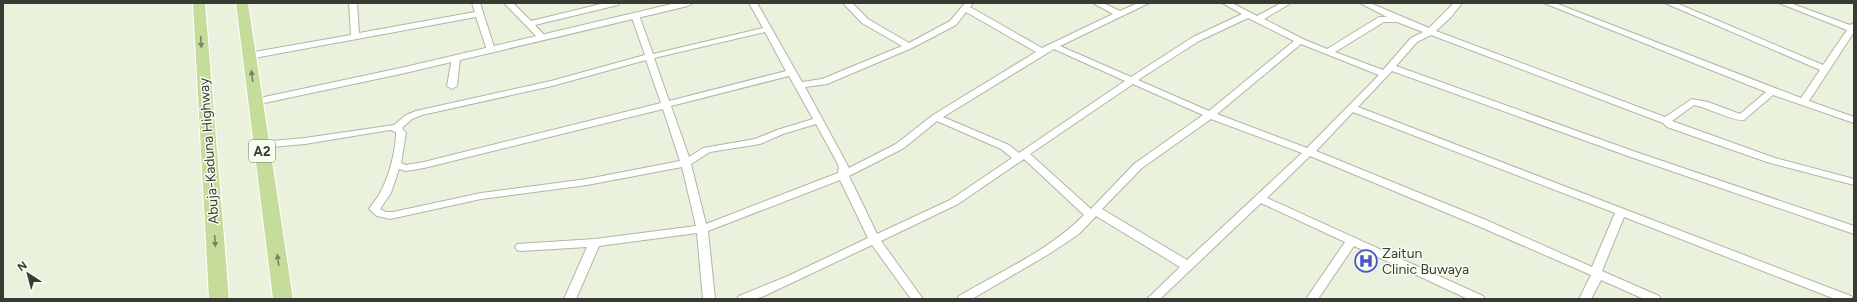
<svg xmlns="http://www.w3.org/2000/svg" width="1857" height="302" font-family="Figtree,sans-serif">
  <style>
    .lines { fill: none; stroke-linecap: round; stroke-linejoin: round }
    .minor-casing { stroke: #afb6a3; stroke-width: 2 }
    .tertiary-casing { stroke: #afb6a3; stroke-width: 2 }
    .trunk-casing { stroke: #fff; stroke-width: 2 }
    .minor { fill: #fff; fill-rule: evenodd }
    .tertiary { fill: #fff; fill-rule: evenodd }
    .trunk { fill: #c6dc9a; fill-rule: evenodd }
    .oneway { fill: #788361 }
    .labels { text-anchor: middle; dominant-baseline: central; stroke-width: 3; stroke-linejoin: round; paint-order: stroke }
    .shield { fill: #f8feef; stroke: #72766b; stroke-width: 1 }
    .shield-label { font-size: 13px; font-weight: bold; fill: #383b33 }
    .street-label { font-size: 14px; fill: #383b33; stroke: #f8feef }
    .poi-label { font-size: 14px; fill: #383b33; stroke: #f8feef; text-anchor: start }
  </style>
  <rect width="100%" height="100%" fill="#eaf2de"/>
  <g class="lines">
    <g class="minor-casing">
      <path id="minor" d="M349 3H357L359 33 475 12 472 3H480L495 50 491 53 487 50 476 17 249 59 245 56 249 53 351 35Z
        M504 3H513L531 21 605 3H619L618 5 535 25 546 37 542 40 539 39Z
        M749 3H757L802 82 822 79 902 46 862 23 843 3H852L868 19 909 43 950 21 965 3H973L970 7 1042 48 1113 14 1093 3H1103L1120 11 1138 3H1149L1060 46 1131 77 1193 37 1242 14 1222 3H1232L1257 16 1281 3H1291L1264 19 1303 39 1327 49 1379 17H1387L1360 3H1370L1429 28 1454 3H1462L1451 17 1436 31 1665 117 1692 99 1708 102 1740 114 1766 92 1544 3H1555L1801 98 1820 70 1665 3H1676L1823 65 1847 30 1779 3H1790L1850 25 1854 23V32L1809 101 1854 117V123L1773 95 1744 120C1735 122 1706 107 1694 105L1672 121 1775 158 1854 179V185L1767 162 1667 127 1663 123 1431 35 1417 42 1396 66 1633 151 1854 226V234L1625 155 1392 71 1358 107 1851 296 1853 299H1835L1624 217 1602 271 1659 296 1661 299H1644L1601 280 1591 299H1579L1591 275 1478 226 1310 156 1267 198 1483 296 1485 299H1468L1354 246 1318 299H1306L1345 242 1261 203 1160 299H1147L1180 267 1096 216 1079 234 1049 254 972 299H957L959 296C1000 272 1051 249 1084 215L1024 159 958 204 881 241 923 299H911L872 245 764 296 755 299H737L739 296 788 276 868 238 840 180 708 231 715 299H703L697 233 599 246 576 299H564L587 247 521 251 517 250 515 247 517 244 595 239 696 226 682 167 587 185 481 199 390 219 377 216 369 209C372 204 377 199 380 193 389 177 396 151 396 132L390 130 305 144 261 148 256 145 261 142 305 138 394 125 406 115 416 111 551 81 645 55 631 15 635 13 639 15 653 54 763 28ZM966 12 1036 52 933 115 896 144 849 168 805 87 827 84 912 48 956 25ZM1248 18 1294 41 1209 111 1138 80 1199 41ZM1384 22H1397L1423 32 1411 38 1383 70 1335 52ZM765 32 786 71 669 101 654 58ZM1301 44 1379 75 1307 148 1217 114ZM1054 49 1125 81 1019 153 1009 145 943 117ZM646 60 661 103 424 162 406 165 401 163 406 133 402 128 412 119 422 115 552 86ZM789 76 813 119 777 130 755 139 703 148 689 157 671 106ZM1133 84 1203 115 1134 164 1091 209 1030 154ZM663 109 680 161 587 179 481 193 393 212H386L380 209 391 193 399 169 406 171 424 168ZM1353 112 1615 213 1592 267 1486 220 1316 151ZM1211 119 1302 153 1187 260 1102 209 1142 168ZM937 121 1001 149 1012 158 950 200 877 234 849 176 904 148ZM816 124 839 166 838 173 706 224 691 164 710 152 760 144 783 134Z
        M456 55 460 58 457 86 452 89 447 86 452 58Z"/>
    </g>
    <g class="tertiary-casing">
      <path id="tertiary" d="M676 3H693L688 6 405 73 255 105 249 102 255 99 405 67Z"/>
    </g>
    <g class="trunk-casing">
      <path id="trunk" d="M193 3H205L229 299H209Z
        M236 3H248L293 299H273Z"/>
    </g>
    <use href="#minor" class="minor"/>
    <use href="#tertiary" class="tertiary"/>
    <use href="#trunk" class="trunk"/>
  </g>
  <defs><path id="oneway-solid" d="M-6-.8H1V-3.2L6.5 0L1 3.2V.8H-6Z"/></defs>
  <g class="oneway">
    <use href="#oneway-solid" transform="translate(201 42) rotate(86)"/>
    <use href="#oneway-solid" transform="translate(252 76) rotate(-98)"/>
    <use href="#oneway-solid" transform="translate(215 241) rotate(86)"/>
    <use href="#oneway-solid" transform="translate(278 260) rotate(-98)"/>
  </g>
  <defs>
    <g id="hospital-ring" transform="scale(1.15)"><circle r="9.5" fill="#f8feef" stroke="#4a55ca" stroke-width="1.5"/><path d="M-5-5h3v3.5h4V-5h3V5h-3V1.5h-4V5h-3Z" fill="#4a55ca"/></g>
  </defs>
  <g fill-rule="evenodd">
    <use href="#hospital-ring" x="1366" y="261"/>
  </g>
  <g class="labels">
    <rect class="shield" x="249" y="140" width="26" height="22" rx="3"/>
    <g class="shield-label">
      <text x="262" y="151">A2</text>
    </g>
    <g class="street-label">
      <text transform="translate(209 151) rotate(-94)">Abuja-Kaduna Highway</text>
    </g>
    <g class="poi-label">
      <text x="1382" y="253">Zaitun<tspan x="1382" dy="16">Clinic Buwaya</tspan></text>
    </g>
  </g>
  <rect width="1857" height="302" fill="none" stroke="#383b33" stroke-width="8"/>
  <g transform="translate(28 274) rotate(324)" stroke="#f8feef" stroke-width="3" paint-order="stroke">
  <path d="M0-3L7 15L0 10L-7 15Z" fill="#383b33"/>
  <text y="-6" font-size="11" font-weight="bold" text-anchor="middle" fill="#383b33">N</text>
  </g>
</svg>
